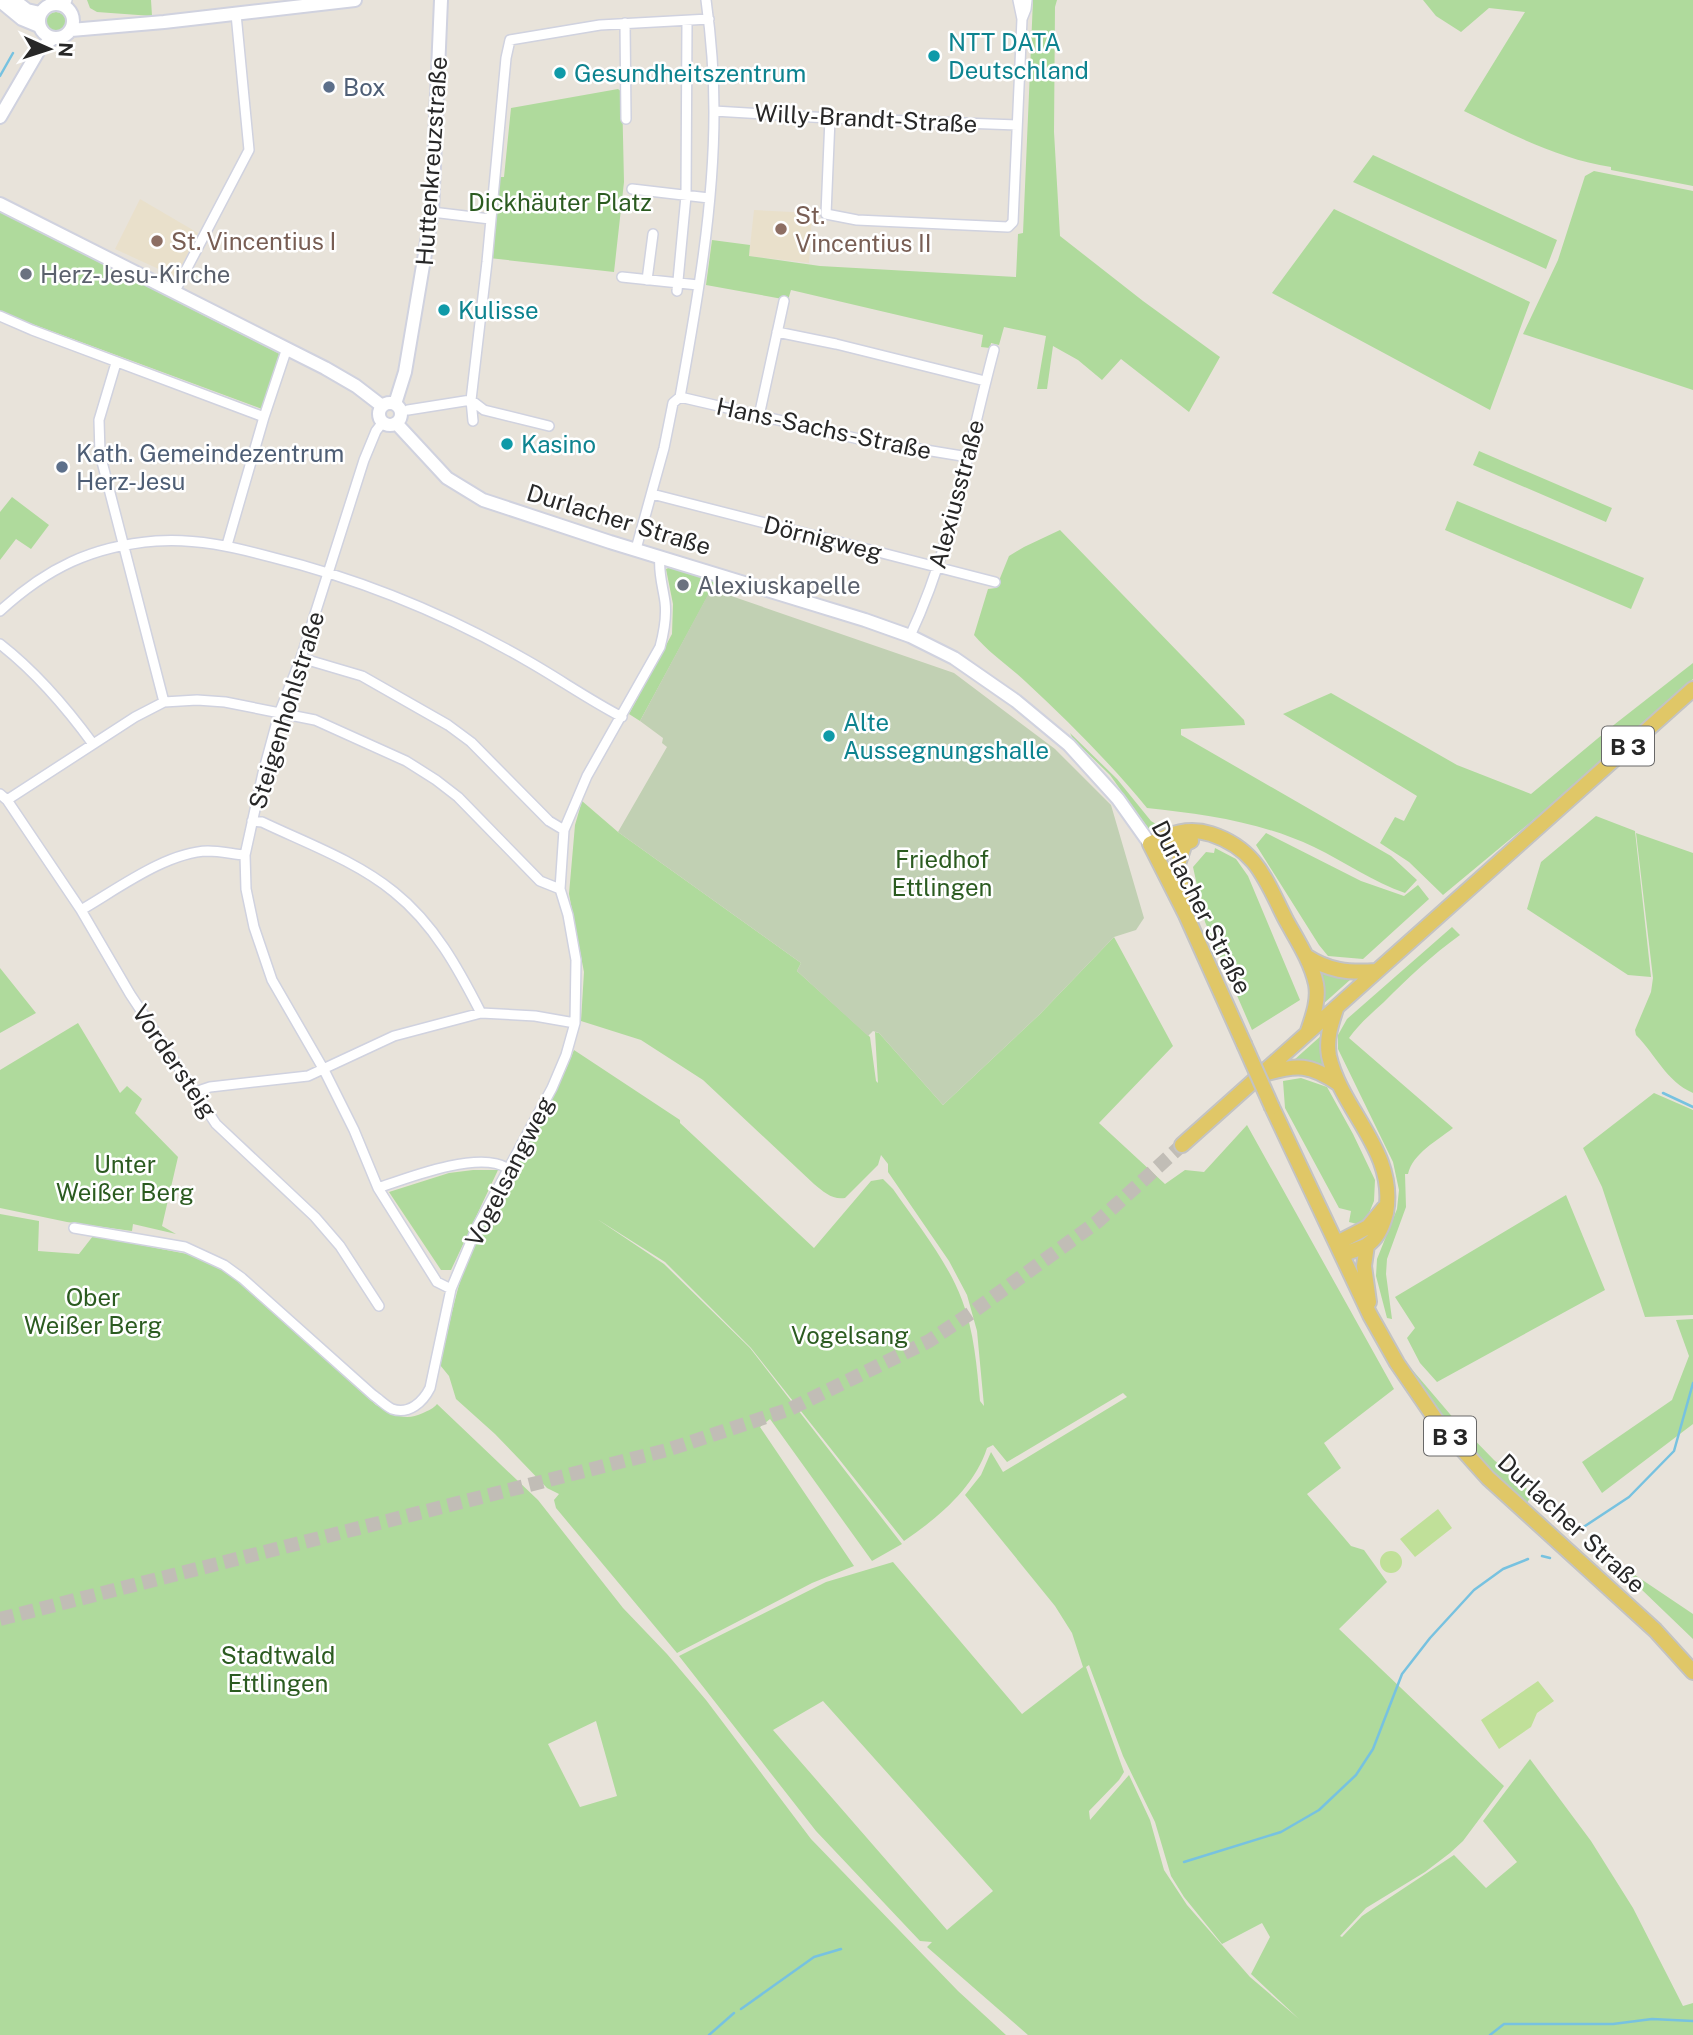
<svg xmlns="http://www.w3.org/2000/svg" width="1693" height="2035" font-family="'Public Sans',sans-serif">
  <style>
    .education { fill: #e9e0cb }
    .green { fill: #afda9c; fill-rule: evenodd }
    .cemetery { fill: #c1d0b3 }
    .pitch { fill: #c0e099 }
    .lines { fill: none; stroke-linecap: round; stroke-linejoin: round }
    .stream { stroke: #77c2e0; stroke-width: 2.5 }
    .primary-tunnel { stroke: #c1bdb6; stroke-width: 14; stroke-dasharray: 14 7; stroke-linecap: butt }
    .street-casing { stroke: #d0d2df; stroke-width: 12 }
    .secondary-casing { stroke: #d0d2df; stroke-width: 16 }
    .primary-casing { stroke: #c3c3c3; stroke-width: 18 }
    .street { stroke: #fff; stroke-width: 9 }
    .secondary { stroke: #fff; stroke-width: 12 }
    .primary { stroke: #e0c767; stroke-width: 14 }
    .primary-bridge-casing { stroke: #c3c3c3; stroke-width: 18; stroke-linecap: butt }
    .primary-bridge { stroke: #e0c767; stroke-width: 14 }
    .culture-dot { fill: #0f9aa8; stroke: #fff; stroke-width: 2.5 }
    .service-dot { fill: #5c6f8a; stroke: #fff; stroke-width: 2.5 }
    .education-dot { fill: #8d6e63; stroke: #fff; stroke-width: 2.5 }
    .worship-dot { fill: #6b7280; stroke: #fff; stroke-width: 2.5 }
    .labels { text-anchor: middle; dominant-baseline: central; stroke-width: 5; stroke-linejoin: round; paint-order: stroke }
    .shield { fill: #fff; stroke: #686868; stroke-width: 2 }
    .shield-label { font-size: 23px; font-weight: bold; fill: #272727 }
    .culture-label { font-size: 24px; fill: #0d838f; stroke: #fff; text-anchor: start }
    .service-label { font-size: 24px; fill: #4e5e75; stroke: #fff; text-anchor: start }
    .street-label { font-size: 24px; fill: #272727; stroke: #fff }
    .park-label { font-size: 24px; fill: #2b5b20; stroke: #fff }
    .education-label { font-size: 24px; fill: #785e54; stroke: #fff; text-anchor: start }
    .worship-label { font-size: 24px; fill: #5b616d; stroke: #fff; text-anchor: start }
  </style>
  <rect width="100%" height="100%" fill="#e8e3da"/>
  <path class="education" d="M140 199 198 233 176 277 115 249Z
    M754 210 812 213 809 263 749 256Z"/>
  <path class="green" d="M87 0H151L152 16 97 12 90 8Z
    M1033 0H1057L1055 7 1054 132 1060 236 1143 301 1220 357 1189 412 1121 359 1102 380 1078 360 1053 346 1047 389H1037L1046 336 1004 327 999 345 991 343 990 348 981 347 983 335 791 290 788 300 706 285 712 240 750 245 749 256 820 266 1016 277 1018 234 1023 233Z
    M1423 0H1693V186L1611 170V167C1559 159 1511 134 1464 111L1525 12 1489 8 1461 32 1436 16Z
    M46 22a10 10 0 1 1 20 0a10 10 0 1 1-20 0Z
    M618 89 622 92 624 182 614 272 489 258 497 177H504L511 108Z
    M1373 155 1557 240 1546 269 1353 182Z
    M1594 171 1693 191V390L1523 334 1558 260 1585 176Z
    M1334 209 1530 302 1490 410 1272 293Z
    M0 212 280 354 262 409 0 312Z
    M1479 451 1612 508 1606 522 1473 465Z
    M12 497 49 525 31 549 16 539 0 560V512Z
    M1457 501 1644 578 1631 609 1445 530Z
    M1060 530 1244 720 1245 725 1181 729V735L1391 856 1417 880 1405 893C1373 882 1345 862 1314 847 1261 822 1204 814 1147 808 1111 764 1069 722 1026 682 1009 666 989 653 974 635L988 589 996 588 1009 556 1024 547Z
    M673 566 717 579 640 721 629 714 672 634 673 604 666 569Z
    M1693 663V679L1544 811 1443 895 1409 862 1380 843 1395 817 1404 821 1417 796 1283 714 1331 693 1457 765 1531 794 1615 724Z
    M1070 733 1117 779 1151 821 1161 827 1171 829 1159 832 1148 828 1110 775 1073 739Z
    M582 801 618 832 801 963 797 971 870 1037 876 1081 878 1083 875 1032 879 1033 943 1105 1040 1014 1114 937 1173 1046 1099 1123 1165 1184 1185 1170 1204 1172 1247 1125 1394 1389 1324 1443 1341 1468 1307 1494 1351 1546 1364 1550 1387 1582 1339 1629 1504 1786 1463 1841 1450 1853 1425 1872 1366 1908 1340 1936 1342 1937 1362 1916 1454 1855 1486 1888 1517 1862 1483 1821 1530 1759 1591 1841 1633 1908 1683 2006 1693 2003V2035H1028L927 1947 932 1942 920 1941 816 1831 679 1656 826 1582 893 1562 1022 1714 1083 1667 1072 1633 1055 1606 965 1495 981 1475 991 1452 1003 1472 1127 1397 1123 1393 1007 1462 993 1445 987 1448C974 1488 938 1518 904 1541L751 1348 665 1262 597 1219 664 1264 750 1348 902 1544 872 1561 770 1419 760 1427 854 1566 812 1583 677 1653 556 1508 554 1500 559 1494 547 1488 495 1434 456 1399 449 1376 440 1365C449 1329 455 1290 469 1256 499 1185 546 1122 574 1050L680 1120V1123L814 1248 871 1181 883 1179 893 1189C917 1224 947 1260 962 1300 974 1331 977 1367 980 1401L984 1406 977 1331 967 1295 949 1261 888 1172V1164L881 1155 878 1165 845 1198C832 1200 824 1192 814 1184L703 1080 641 1040 581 1021 584 972 569 894 575 825ZM1089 1665 1123 1756 1155 1822 1171 1876 1184 1897 1222 1944 1262 1923 1270 1937 1251 1974 1299 2019 1250 1977 1187 1905 1164 1870 1150 1820 1129 1775 1090 1820 1089 1811 1119 1780 1124 1772 1086 1667ZM823 1701 993 1891 947 1930 773 1730Z
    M1596 816 1635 831 1651 977 1628 975 1527 909 1541 862Z
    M1266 833 1361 881 1404 896 1418 885 1429 899 1363 959 1328 956 1319 945 1256 845Z
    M1636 833 1693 853V1093C1666 1081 1656 1055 1636 1035L1635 1030 1651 992 1653 978Z
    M1215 848 1236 859 1248 876 1300 1000 1252 1030 1205 922 1193 867 1206 852 1214 853Z
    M1452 927 1460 935C1432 955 1408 978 1384 1002 1371 1014 1359 1024 1349 1038L1453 1128C1437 1141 1413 1153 1408 1174H1405L1406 1207 1387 1259 1386 1274 1392 1319 1387 1318 1376 1276 1377 1259 1397 1209 1399 1190 1393 1162 1338 1049V1035L1347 1019Z
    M1315 967 1330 975 1351 979 1322 1005Z
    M0 968 36 1013 0 1033Z
    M78 1023 120 1093 127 1086 142 1099 135 1113 178 1157 162 1226 176 1234 133 1224 132 1231 67 1222 0 1208V1070Z
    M1323 1034 1329 1069 1295 1062 1294 1060Z
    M1301 1078 1327 1087 1353 1134 1375 1180 1374 1201 1367 1218 1357 1224 1349 1222 1351 1211 1339 1208 1285 1108 1283 1081Z
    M1654 1093 1693 1110V1315L1645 1317 1602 1187 1583 1148Z
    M473 1170H498L451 1270H441L389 1192 449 1173Z
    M1566 1195 1605 1290 1437 1382 1420 1363 1407 1338 1415 1328 1395 1297Z
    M0 1214 39 1221 38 1251 79 1254 93 1236 203 1257 212 1262 232 1275 376 1405C394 1414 404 1422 423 1413 429 1410 433 1409 437 1404L538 1500 623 1608 667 1654 706 1700 811 1839 958 1991 1006 2035H0ZM596 1721 617 1796 580 1807 548 1744Z
    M1693 1319V1424L1602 1493 1582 1462 1672 1400 1689 1356 1676 1320Z
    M1409 1366 1455 1420 1494 1460 1527 1489 1530 1498 1527 1503C1500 1479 1414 1397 1409 1366Z
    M1635 1575 1693 1614V1639L1640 1588 1632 1576Z"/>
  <path class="cemetery" d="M711 589 954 673 1055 749 1111 805 1144 918 1136 930 1114 937 1040 1014 943 1105 879 1033 873 1031 868 1036 797 971 801 963 618 832 667 747 662 743 663 738 640 721Z"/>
  <path class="pitch" d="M1438 1509 1452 1528 1415 1557 1400 1539Z
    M1380 1562a11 11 0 1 1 22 0a11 11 0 1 1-22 0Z
    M1538 1681 1554 1701 1537 1713 1531 1727 1499 1749 1481 1720Z"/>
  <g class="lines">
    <path class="stream" d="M0 76 13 53
      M1663 1093 1693 1107
      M1582 1528 1629 1497 1674 1451 1693 1383
      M1542 1556 1550 1558
      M1184 1862 1281 1832 1319 1810 1356 1775 1373 1749 1402 1674 1430 1638 1474 1590 1503 1569 1528 1559
      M741 2009 814 1957 841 1949
      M709 2035 734 2013
      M1490 2035 1504 2024H1613L1652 2019 1693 2021"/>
    <path class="primary-tunnel" d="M0 1619 667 1450 790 1409 929 1341 971 1313 1097 1222 1182 1145"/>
    <g class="street-casing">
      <path id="street" d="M64 6 67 0
        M1022 19 1026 9 1027 0
        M625 23 626 119
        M714 111 830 118 1017 125
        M830 118 826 214 857 220 1008 227 1013 222 1022 19 1018 0
        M632 189 709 198
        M432 212 490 219
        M622 277 698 285
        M647 280 653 234
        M175 291 249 150 236 14
        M677 291 686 196 687 22
        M0 316 32 330 264 417
        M777 332 836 344 985 381
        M116 363 99 420 100 454 164 702
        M680 397 859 439 968 457
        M408 410 471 400 473 421
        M759 416 784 301
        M383 422 376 431 364 460 301 658 279 714 263 773 245 855 246 889 254 927 272 980 324 1070 354 1130 378 1188 437 1282 451 1289
        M549 426 484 410 471 400 487 262 506 58 510 40 600 25 709 19
        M652 494 995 582
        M227 545 264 417 287 348
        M636 549 664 448 673 403 680 397C697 303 714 207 714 112 714 75 711 36 706 0
        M0 611C47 568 92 546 156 541 195 538 234 547 271 557 360 579 446 614 526 660 558 678 589 700 622 717
        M910 636C953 545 968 446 994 350
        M0 644C36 672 66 707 93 744
        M301 658 362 676 448 725 471 742 549 821 564 830
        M0 794 7 800 81 910 130 994 216 1124 315 1217 340 1246 379 1306
        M7 800 135 717 164 702 197 700 225 702 315 720 406 761 436 780 458 797 540 881 560 889
        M252 821 262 822C306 843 356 861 394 892 434 924 458 968 481 1013
        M81 910C116 890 166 852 208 851 220 851 233 854 245 855
        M195 1092 210 1087 308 1076 394 1036 481 1013 535 1016 575 1023
        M378 1188C407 1178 479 1150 507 1168
        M74 1228 185 1247 224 1265 242 1278 373 1395C379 1399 386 1406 392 1409 409 1415 423 1402 430 1388L451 1289 477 1227 552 1088 566 1055 575 1023 576 960 568 915 560 889 564 830 587 776 660 647C664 632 667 618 665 602 663 587 658 572 660 557"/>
    </g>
    <g class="secondary-casing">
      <path id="secondary" d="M14 0 27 10 40 13
        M0 1 22 19 39 26
        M39 21a17 17 0 1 1 34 0a17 17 0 1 1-34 0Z
        M71 30 164 22 355 0
        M0 117 39 50 52 39
        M0 204 325 368 356 386 382 406
        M379 414a11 11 0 1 1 22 0a11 11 0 1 1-22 0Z
        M395 404 405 372 432 212 441 0
        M396 423 447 478 483 500 610 542 865 620 910 636 954 658 1016 701 1069 745 1118 799 1150 844"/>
    </g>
    <g class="primary-casing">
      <path id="primary" d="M1156 855 1191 841
        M1183 899 1178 864 1185 843
        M1306 956C1329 971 1348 973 1376 971
        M1336 1009C1331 1024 1326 1039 1329 1056 1342 1112 1397 1151 1386 1213 1383 1225 1378 1238 1367 1245 1360 1249 1350 1251 1342 1255
        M1244 1044 1186 915 1150 844C1170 833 1189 827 1211 834 1257 849 1266 881 1286 920 1297 940 1311 961 1316 984 1319 1000 1313 1016 1308 1031
        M1264 1074C1297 1064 1310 1064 1339 1084
        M1272 1107 1370 1315 1397 1363 1436 1420 1488 1478 1655 1630 1693 1672
        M1182 1145 1693 689
        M1337 1243 1368 1227 1384 1208
        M1367 1245 1364 1266 1369 1302"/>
    </g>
    <use href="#street" class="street"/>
    <use href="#secondary" class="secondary"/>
    <use href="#primary" class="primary"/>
    <g class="primary-bridge-casing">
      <path id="primary-bridge" d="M1244 1044 1272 1107"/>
    </g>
    <use href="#primary-bridge" class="primary-bridge"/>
  </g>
  <g class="culture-dot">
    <circle cx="934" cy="56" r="7"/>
    <circle cx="560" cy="73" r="7"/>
    <circle cx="444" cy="310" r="7"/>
    <circle cx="507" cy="444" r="7"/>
    <circle cx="829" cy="736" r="7"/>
  </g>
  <g class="service-dot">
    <circle cx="329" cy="87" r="7"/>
    <circle cx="62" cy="467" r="7"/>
  </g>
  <g class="education-dot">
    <circle cx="781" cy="229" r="7"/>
    <circle cx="157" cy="241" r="7"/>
  </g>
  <g class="worship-dot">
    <circle cx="26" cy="274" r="7"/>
    <circle cx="683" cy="585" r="7"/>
  </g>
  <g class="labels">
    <g class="shield">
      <rect x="1602" y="726.5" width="52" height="39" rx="5"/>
      <rect x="1424" y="1416.5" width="52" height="39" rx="5"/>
    </g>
    <g class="shield-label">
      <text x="1628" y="746">B 3</text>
      <text x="1450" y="1436">B 3</text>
    </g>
    <g class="culture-label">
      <text x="948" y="42">NTT DATA<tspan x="948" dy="28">Deutschland</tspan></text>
      <text x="574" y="73">Gesundheitszentrum</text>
      <text x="458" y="310">Kulisse</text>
      <text x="521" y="444">Kasino</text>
      <text x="843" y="722">Alte<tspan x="843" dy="28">Aussegnungshalle</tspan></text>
    </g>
    <g class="service-label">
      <text x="343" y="87">Box</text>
      <text x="76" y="453">Kath. Gemeindezentrum<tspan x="76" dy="28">Herz-Jesu</tspan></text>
    </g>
    <g class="street-label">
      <text transform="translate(866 118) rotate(3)">Willy-Brandt-Straße</text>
      <text transform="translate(431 161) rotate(-86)">Huttenkreuzstraße</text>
      <text transform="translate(824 428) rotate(12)">Hans-Sachs-Straße</text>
      <text transform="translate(956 494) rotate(-75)">Alexiusstraße</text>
      <text transform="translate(619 519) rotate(17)">Durlacher Straße</text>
      <text transform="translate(823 538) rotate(14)">Dörnigweg</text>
      <text transform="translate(286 710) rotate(-73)">Steigenhohlstraße</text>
      <text transform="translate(1202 907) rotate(63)">Durlacher Straße</text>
      <text transform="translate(175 1061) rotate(56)">Vordersteig</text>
      <text transform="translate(509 1171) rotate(-63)">Vogelsangweg</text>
      <text transform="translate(1572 1523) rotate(43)">Durlacher Straße</text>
    </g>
    <g class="park-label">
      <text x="560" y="202">Dickhäuter Platz</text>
      <text x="942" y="859">Friedhof<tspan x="942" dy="28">Ettlingen</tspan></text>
      <text x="125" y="1164">Unter<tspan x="125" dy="28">Weißer Berg</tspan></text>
      <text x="93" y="1297">Ober<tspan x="93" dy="28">Weißer Berg</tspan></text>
      <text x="850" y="1335">Vogelsang</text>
      <text x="278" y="1655">Stadtwald<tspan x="278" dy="28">Ettlingen</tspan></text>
    </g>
    <g class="education-label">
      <text x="795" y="215">St.<tspan x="795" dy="28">Vincentius II</tspan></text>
      <text x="171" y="241">St. Vincentius I</text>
    </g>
    <g class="worship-label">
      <text x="40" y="274">Herz-Jesu-Kirche</text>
      <text x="697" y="585">Alexiuskapelle</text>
    </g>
  </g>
  <g transform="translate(49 49) rotate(93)" stroke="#ffffff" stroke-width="5" paint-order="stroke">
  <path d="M0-5L12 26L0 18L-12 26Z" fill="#272727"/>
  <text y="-10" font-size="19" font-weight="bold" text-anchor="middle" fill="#272727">N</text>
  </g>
</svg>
